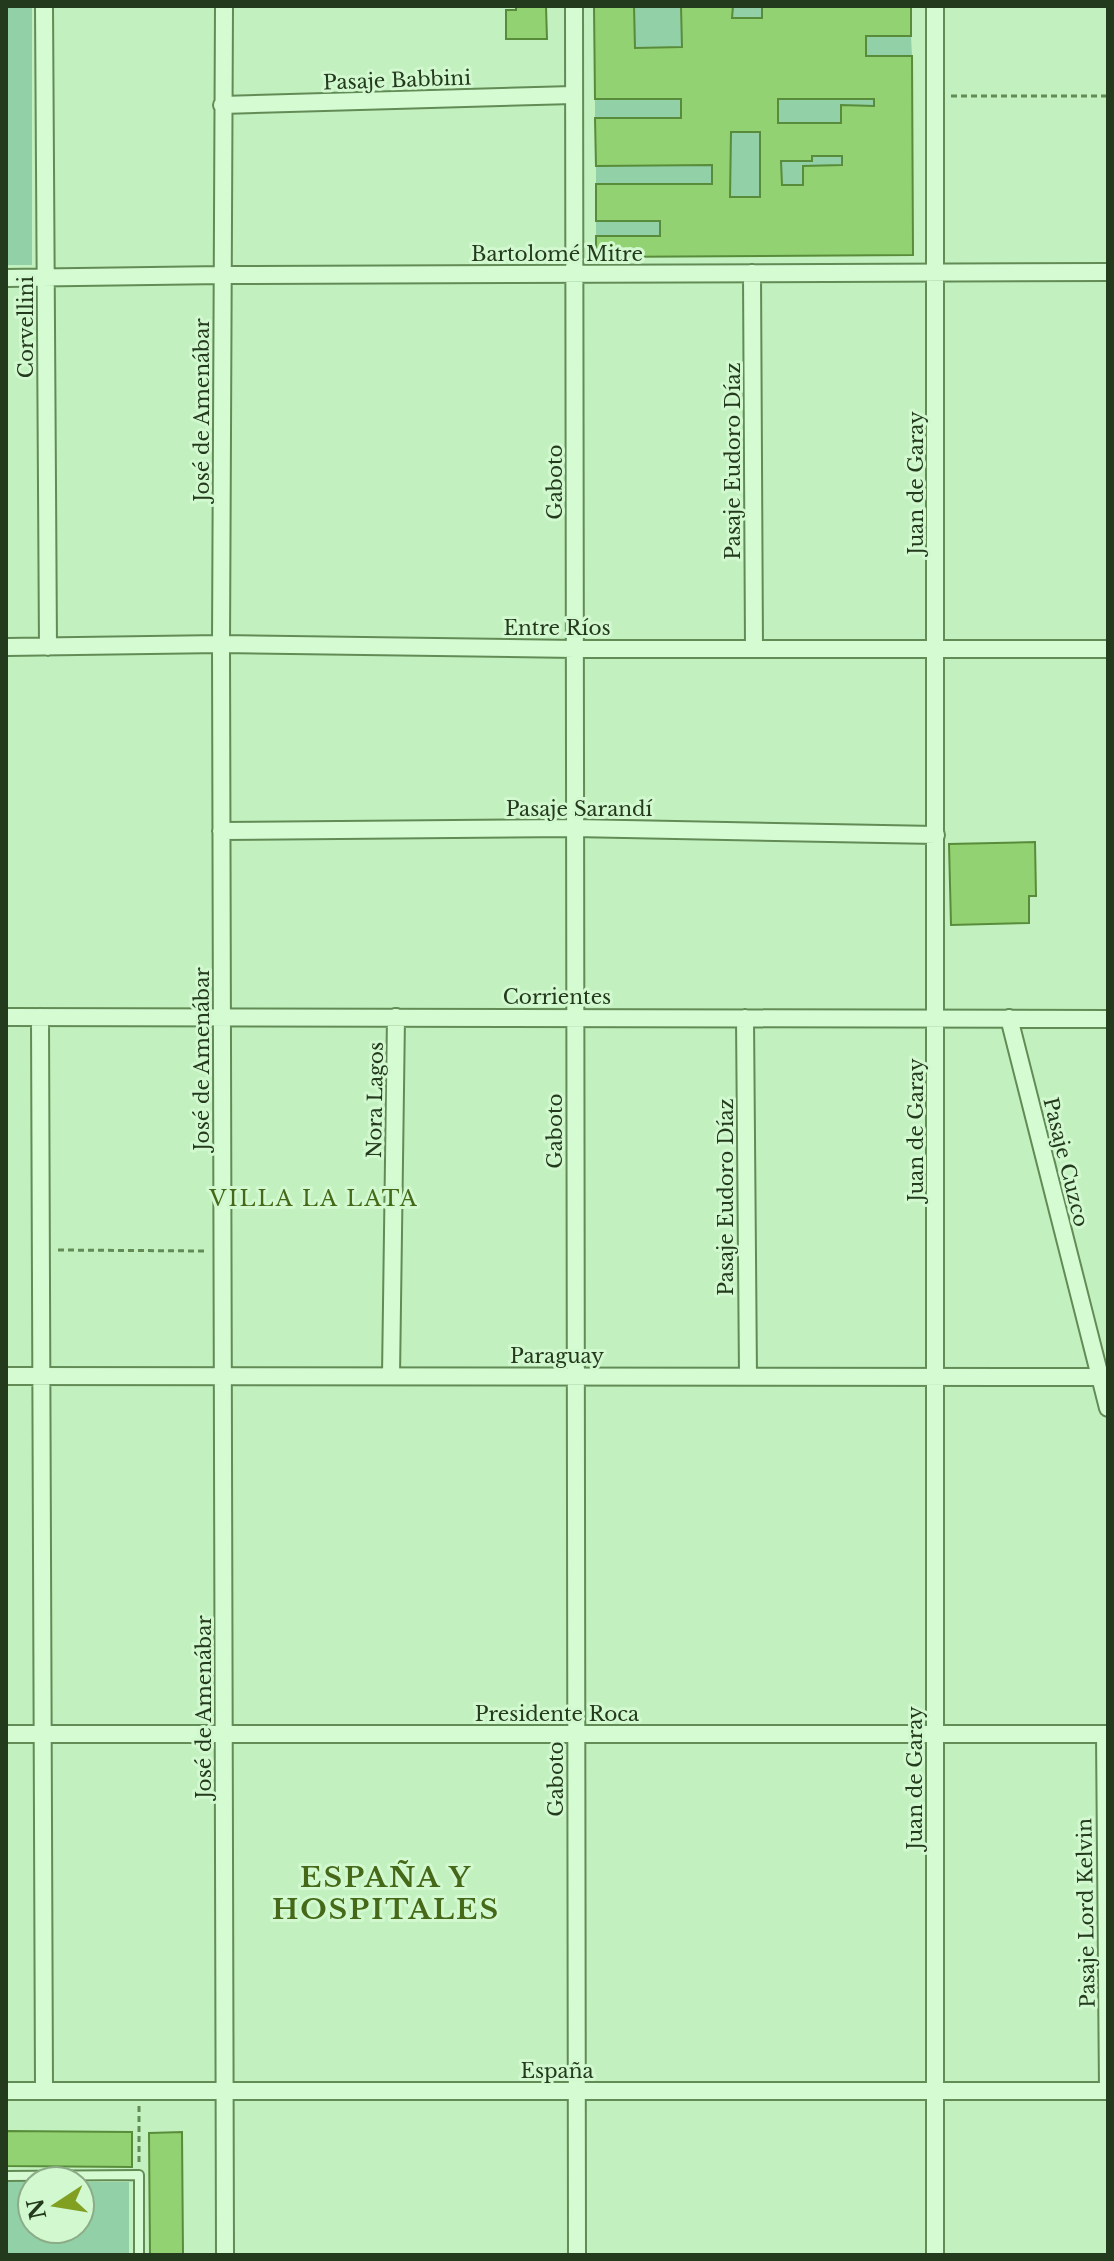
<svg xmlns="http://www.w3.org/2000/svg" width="1114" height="2261" font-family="'Libre Baskerville',serif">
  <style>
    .green { fill: #92d0a8 }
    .building { fill: #93d272; stroke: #588c3a; stroke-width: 2; fill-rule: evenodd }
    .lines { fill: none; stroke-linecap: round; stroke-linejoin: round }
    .lane-casing { stroke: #628b56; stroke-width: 12 }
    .street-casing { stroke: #628b56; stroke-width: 20 }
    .path { stroke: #628b56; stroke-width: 3; stroke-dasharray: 6 4; stroke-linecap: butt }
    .lane { stroke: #d5fbd3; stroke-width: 8 }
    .street { stroke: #d5fbd3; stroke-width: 16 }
    .labels { text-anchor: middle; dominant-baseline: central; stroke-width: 6; stroke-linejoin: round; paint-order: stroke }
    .street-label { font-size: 20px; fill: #243a1c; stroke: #d1f8cf }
    .neighbourhood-label { font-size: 22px; letter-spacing: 2px; fill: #456918; stroke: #d1f8cf }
    .district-label { font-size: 28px; font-weight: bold; letter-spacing: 2px; fill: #456918; stroke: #d1f8cf }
  </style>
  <rect width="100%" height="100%" fill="#c2f1bf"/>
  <path class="green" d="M6 6H32V265H6Z
    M634 6H681L682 47 635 48Z
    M733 6H762V18H732Z
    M866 36H911L912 56H866Z
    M595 99H681V118H595Z
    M778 99H874V106L841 105V123H778Z
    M731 132H760V197H730Z
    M812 156H842V165L803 166V185H782L781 161H812Z
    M712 165V184H596V166Z
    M596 221H660V236H596Z
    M6 2182H32V2229H80V2182H129V2255H6Z"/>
  <path class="building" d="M516 6H546L547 39H506V10H516Z
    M594 6H634L635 48 682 47 681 6H733L732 18H762V6H911V36H866V56H912L913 255 596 257V236H660V221H596V184H712V165L596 166 595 118H681V99H595ZM778 99H874V106L841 105V123H778ZM731 132H760V197H730ZM812 156H842V165L803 166V185H782L781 161H812Z
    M1035 842 1036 896H1029V923L951 925 949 844Z
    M6 2131 132 2132V2167L6 2166Z
    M182 2132 183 2255H150L149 2133Z"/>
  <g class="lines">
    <g class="lane-casing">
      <path id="lane" d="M6 2176 139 2175V2255"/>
    </g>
    <g class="street-casing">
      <path id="street" d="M44 6 48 647
        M224 6 221 644 225 2255
        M574 6 577 2255
        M935 6V2255
        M222 105 573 95
        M752 273 754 649
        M6 278 223 275 1108 272
        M6 647 221 644 575 649H1108
        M221 831 574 828 936 835
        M6 1017 1108 1019
        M40 1017 44 2091
        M745 1018 748 1376
        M1009 1018 1108 1408
        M6 1376 1108 1377
        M391 1376 396 1017
        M6 1734H1108
        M6 2091H1108L1105 1734"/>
    </g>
    <path class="path" d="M951 96H1108
      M58 1250 206 1251
      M139 2106V2163"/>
    <use href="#lane" class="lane"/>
    <use href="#street" class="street"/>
  </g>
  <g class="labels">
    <g class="street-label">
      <text transform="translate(397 80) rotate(-2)">Pasaje Babbini</text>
      <text x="557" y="254">Bartolomé Mitre</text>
      <text transform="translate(26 327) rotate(-90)">Corvellini</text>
      <text transform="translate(202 410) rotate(-90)">José de Amenábar</text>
      <text transform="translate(733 461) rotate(-90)">Pasaje Eudoro Díaz</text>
      <text transform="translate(555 482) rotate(-90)">Gaboto</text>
      <text transform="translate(916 483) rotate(-90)">Juan de Garay</text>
      <text x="557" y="628">Entre Ríos</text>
      <text x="579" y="809">Pasaje Sarandí</text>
      <text x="557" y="997">Corrientes</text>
      <text transform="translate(202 1059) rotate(-90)">José de Amenábar</text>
      <text transform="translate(375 1100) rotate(-89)">Nora Lagos</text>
      <text transform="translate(916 1130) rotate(-90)">Juan de Garay</text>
      <text transform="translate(555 1131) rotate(-90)">Gaboto</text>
      <text transform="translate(1066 1162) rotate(76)">Pasaje Cuzco</text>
      <text transform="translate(726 1197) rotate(-90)">Pasaje Eudoro Díaz</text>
      <text x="557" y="1356">Paraguay</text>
      <text transform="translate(204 1707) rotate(-90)">José de Amenábar</text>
      <text x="557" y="1714">Presidente Roca</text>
      <text transform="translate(915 1778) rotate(-90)">Juan de Garay</text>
      <text transform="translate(556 1779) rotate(-90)">Gaboto</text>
      <text transform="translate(1086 1913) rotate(-91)">Pasaje Lord Kelvin</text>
      <text x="557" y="2071">España</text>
    </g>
    <g class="neighbourhood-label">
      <text x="314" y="1198">VILLA LA LATA</text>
    </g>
    <g class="district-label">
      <text x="386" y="1877">ESPAÑA Y<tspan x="386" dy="32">HOSPITALES</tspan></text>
    </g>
  </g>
  <rect width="1114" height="2261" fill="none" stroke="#243a1c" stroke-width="16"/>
  <g transform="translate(56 2205) rotate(258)"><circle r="38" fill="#d1f8cf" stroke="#8cac87" stroke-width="2"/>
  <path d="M0-6L14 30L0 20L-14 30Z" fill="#819f21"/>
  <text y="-12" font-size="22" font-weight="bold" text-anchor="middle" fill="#243a1c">N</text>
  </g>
</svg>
